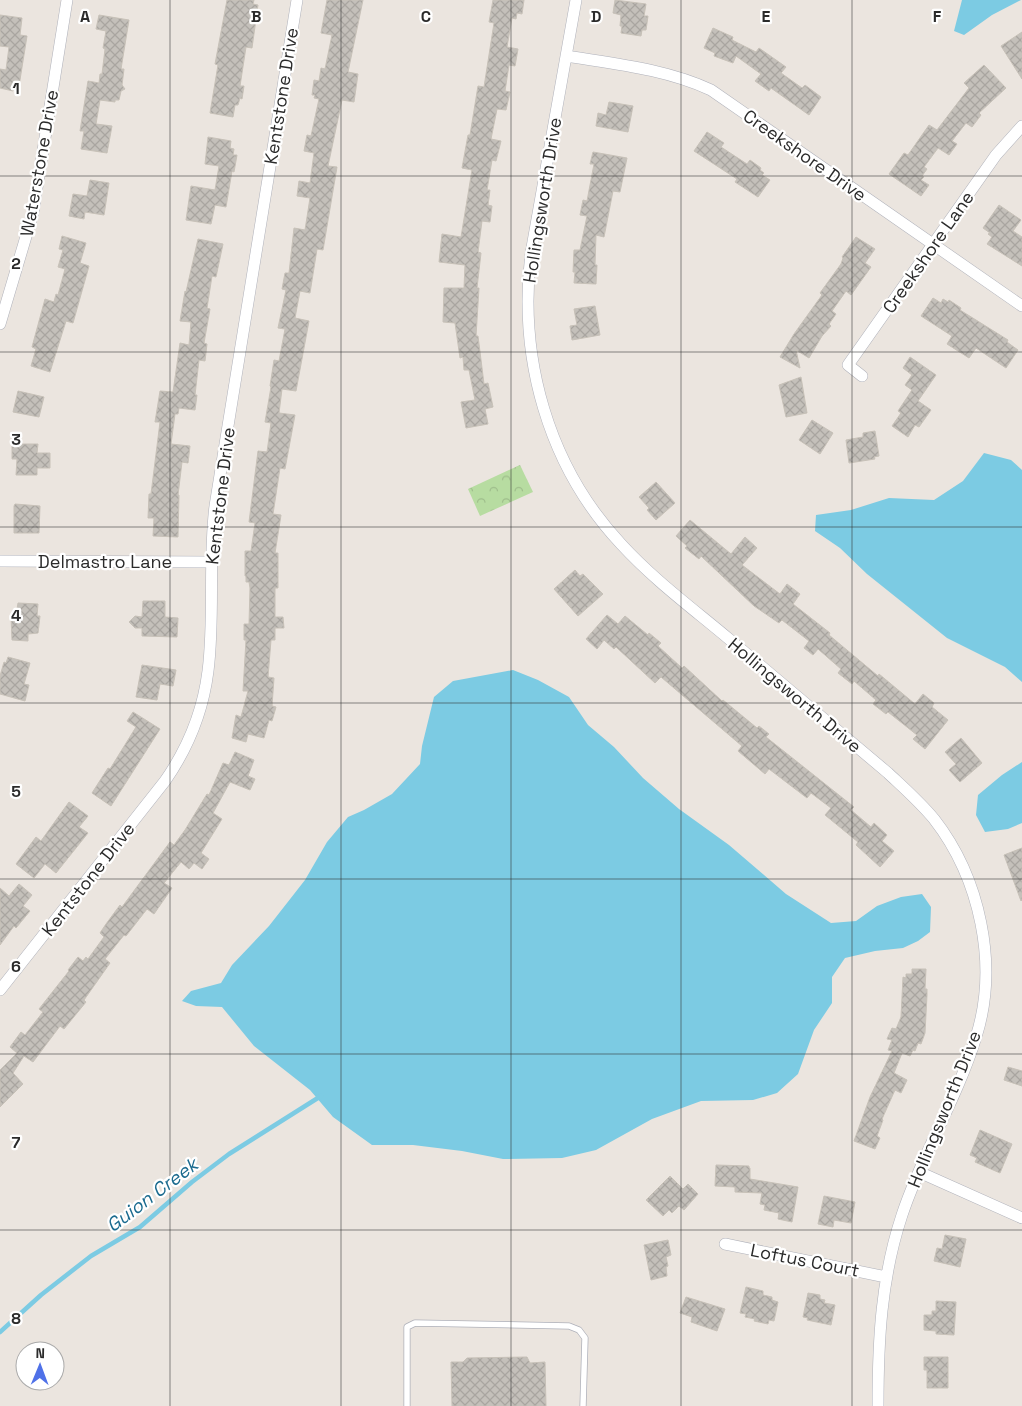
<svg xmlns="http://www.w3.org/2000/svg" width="1022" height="1406" font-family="'Space Grotesk',sans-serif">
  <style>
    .park { fill: url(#park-crowns) }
    .water { fill: #7ccbe3 }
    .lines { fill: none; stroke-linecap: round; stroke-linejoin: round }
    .stream { stroke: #7ccbe3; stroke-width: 4.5 }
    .building { fill: url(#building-cross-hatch); stroke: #c7c1b8 }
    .service-casing { stroke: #afb1ba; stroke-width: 7 }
    .minor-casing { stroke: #afb1ba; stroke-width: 12 }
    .service { stroke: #fff; stroke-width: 5.5 }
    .minor { stroke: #fff; stroke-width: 11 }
    .grid { fill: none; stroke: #2b2b2b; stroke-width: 1; stroke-opacity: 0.55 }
    .labels { text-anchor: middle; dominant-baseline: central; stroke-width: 4.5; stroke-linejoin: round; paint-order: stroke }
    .street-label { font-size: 18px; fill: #2b2b2b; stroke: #fff }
    .water-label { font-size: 19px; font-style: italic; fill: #1b6b8f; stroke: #fff }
    .grid-label { font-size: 16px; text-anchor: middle; font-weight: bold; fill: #2b2b2b; stroke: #fff; stroke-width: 4.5; stroke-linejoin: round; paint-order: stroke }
  </style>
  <defs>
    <pattern id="park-crowns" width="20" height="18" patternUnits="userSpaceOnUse" patternTransform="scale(1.25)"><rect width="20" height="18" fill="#b7dca1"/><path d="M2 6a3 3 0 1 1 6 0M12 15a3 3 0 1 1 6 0" fill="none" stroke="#9ebd8b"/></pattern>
    <pattern id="building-cross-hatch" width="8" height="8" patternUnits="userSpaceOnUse" patternTransform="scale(1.25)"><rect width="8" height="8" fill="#c4c0ba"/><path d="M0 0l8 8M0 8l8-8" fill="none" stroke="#a9a5a0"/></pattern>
  </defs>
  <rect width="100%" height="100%" fill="#ebe5df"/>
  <path class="park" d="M520 465 533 492 480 516 468 489Z"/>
  <path class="water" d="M962 0H1021L992 15 964 35 954 31Z
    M984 453 1011 460 1022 470V682L1005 667 947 638 867 574 840 548 815 531 816 515 851 510 889 498 934 500 963 481Z
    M513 670 538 680 569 697 588 725 614 747 643 778 679 809 729 845 786 894 831 923 856 921 877 906 901 897 922 894 931 907 930 932 918 941 903 948 875 951 845 958 832 977V1003L814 1030 798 1074 777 1093 753 1100 701 1101 652 1119 596 1150 562 1158 503 1159 462 1151 413 1145H372L333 1117 310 1090 254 1046 222 1007 196 1006 182 1001 191 991 221 983 232 965 269 926 305 880 327 842 348 817 364 810 392 794 420 764 422 746 434 697 453 681Z
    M1022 762V823L1008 829 985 832 976 815 978 795 1002 775Z"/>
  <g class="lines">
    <path class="stream" d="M0 1332 41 1295 91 1256 140 1227 192 1182 229 1154 321 1096"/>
  </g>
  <path class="building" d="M227 0H254L253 4 258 5 252 48 246 47 240 86H244L242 99 240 98 238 105H235L233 117 210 113 218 65 215 64Z
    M327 0H363L348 72 358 74 354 102 342 100 328 166 337 167 323 250 317 249 310 293 300 291 295 318 309 321 296 391 282 389 279 413 295 415 285 469 280 468 273 514 281 515 275 553H278V588H275V617H283L284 628H275V640H271L268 677 274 678 272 706 276 707 272 721 269 720 264 738 248 734 246 742 232 738 236 715 241 717 248 691H243L246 640H244V624H249L250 588 249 582H246V576H245V551H251L255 523 249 522 258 451 267 452 271 423 265 422 271 387 270 386 274 360 279 361 285 329 278 328 286 290 282 289 285 273H289L294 228 305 230 310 198 297 196 299 181 310 183 314 153 304 151 307 135 311 136 319 99 314 98 315 95H312L314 80 319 81 321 68 325 69 332 35 321 33Z
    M493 0H524L522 14 517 13 516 19 512 18 507 47 518 49 515 66 509 65 505 91 510 92 506 110 497 109 491 139 501 141 496 161 492 160 487 190H490L488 205 492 206 490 222 482 221 478 252 481 253 477 288H479L476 336H478L484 384 488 383 493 407 485 409 488 424 466 428 461 402 475 400 469 370H464L463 357 460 358 455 323 443 322 444 288H464L465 265 439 262 442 234 461 237 472 170 462 168 468 135H470L478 86 484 87 494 23 489 22Z
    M615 0 646 4 644 16H648L646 30H642L641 36 621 33 622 26H620L621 15 613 13Z
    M0 15 22 18 20 35 27 36 19 86H14L13 91 0 88V69L6 70 9 47 0 46Z
    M99 15 129 20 121 69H124L122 85 125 89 121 91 119 100H115V102L100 100 96 124 112 126 107 153 81 149 84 131H80L88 81 99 83 100 74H102L105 49 103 48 106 31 96 29Z
    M713 28 733 37 732 40 756 52 759 48 786 67 781 73 802 88 805 85 821 97 809 115 771 88 769 91 755 81 761 74 736 56 733 63 714 56 715 53 704 48Z
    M1022 32V79L1001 46Z
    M984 65 1006 88 979 113 981 115 972 127 966 123 952 141 957 144 949 155 938 148 924 167 927 169 922 176 924 177 921 180 929 185 921 196 889 174 904 153 908 155 929 125 937 130 969 88 964 83Z
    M609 102 633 106 628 132 596 126 598 113 606 115Z
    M707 132 724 143 721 147 747 164 750 160 761 168 760 170 764 173 762 175 770 180 758 197 735 182 737 179 694 151Z
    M208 137 231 141 230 148 234 149 233 155H237L234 172 232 171 226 207 215 205 211 224 186 220 191 186 215 190 219 166 205 164Z
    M593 152 627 158 620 192 613 191 604 237 596 235 595 265H597L596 284 574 283 575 272H573L574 250H580L587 216 580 215 583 200 587 201 594 164H590Z
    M90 180 109 183 104 215 85 212 84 219 69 216 73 194 87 196Z
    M999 205 1021 220 1013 231 1022 237V266L987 244 992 237 988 234 990 233 983 228Z
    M62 236 86 243 80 263 89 266 73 323 66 321 50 372 31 366 36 349 32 347 45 299 54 302 56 294 58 295 65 269 58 267 63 250 59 249Z
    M856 237 875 249 865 263 871 267 851 295 846 291 832 311 836 314 829 324 831 326 822 336 809 358 796 350 800 368 780 357 794 334 822 295 820 293 841 264 843 258 842 257Z
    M198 239 223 244 216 277 212 276 207 308 210 309 204 343 207 344 205 361 199 360 195 395H197L195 410 179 408 178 414H175L171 444 190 446 188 463 182 462 178 495H179L178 537 153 536 154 518H148L149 494H151L160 422H155L160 391 173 392 180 343 189 345 191 322 180 321 185 291 186 292Z
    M933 298 941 303 943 299 948 302 949 300 961 308 960 310 1008 340 1007 342 1011 345 1018 350 1006 368 976 348 969 358 947 344 952 336 921 316Z
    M595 306 600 335 572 340 570 326 577 325 574 309Z
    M910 357 936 375 918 401 931 410 919 427 915 425 908 437 892 426 901 413 898 411 912 390 905 385 912 375 903 368Z
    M801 377 807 413 786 417 779 385Z
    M18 391 44 397 39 417 13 412Z
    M812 420 833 433 820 454 799 440Z
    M875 431 879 456 874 457 875 459 849 463 846 440 863 437V433Z
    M12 444H38L37 453H50V468H37V475H16L17 459H12Z
    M656 482 675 503 656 520 647 510 649 508 639 497Z
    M15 504 40 506 39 533H14V506Z
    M690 520 731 554 745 537 757 548 742 565 780 594 787 584 800 594 793 604 830 633 829 635 878 676 879 674 915 704 923 694 934 703 932 707 948 720 925 749 913 739 917 735 888 712 886 714 873 704 876 700 854 681 852 684 838 673 841 669 818 649 813 655 804 648 809 641 782 620 779 623 754 606 701 556 699 559 685 548 687 546 676 536Z
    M575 570 580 576 583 574 603 594 578 616 554 589Z
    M143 601H165V617L178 618 177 637 142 636V628H135L129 622 135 616 142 617Z
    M18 603 38 604 37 616H40L38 633 28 634V641L12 640 11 617H13L14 609H17Z
    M607 615 618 624 625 616 648 635 649 633 661 643 658 646 682 668 684 666 722 701 723 700 757 728 759 726 769 734 766 737 854 807 851 810 871 827 874 823 887 835 882 841 894 851 880 867 856 845 858 842 825 815 831 808 811 793 807 798 769 769 765 774 738 751 742 746 661 677 655 683 616 647 614 649 604 640 597 649 586 639Z
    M8 657 30 663 24 684 29 685 25 701 0 694V676L4 662 6 663Z
    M142 665 176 670 173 686 160 684 157 700 136 697Z
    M133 712 160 729 111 806 92 793 108 768 110 769 136 727 127 721Z
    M961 738 982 763 960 782 949 770 956 764 945 752Z
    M235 752 254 760 248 776 255 779 250 790 230 782 213 813 222 819 201 853 209 859 202 869 194 863 189 869 181 862 164 883 172 888 154 914 147 909 126 936 124 935 105 959 110 963 84 1000 86 1002 64 1029 60 1026 33 1062 24 1056 13 1073 23 1084 0 1107V1070L17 1053 10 1047 21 1032 25 1035 43 1012 39 1009 69 971 68 970 78 957 83 961 86 957 88 959 104 937 100 933 106 924 120 905 122 907 170 842 174 845 185 830 207 794 209 795 223 763 229 765Z
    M69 802 88 816 79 827 88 833 56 873 45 864 34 878 16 864 36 837 41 841Z
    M1022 848V900L1021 901 1004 855Z
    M19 884 32 895 23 906 30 911 16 928 14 926 0 945V888L9 896Z
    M912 969H926L925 989H927V995L925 1033 921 1044 918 1043 915 1051 913 1050 910 1056 902 1053 894 1073 907 1080 901 1093 895 1090 882 1119 883 1120 877 1136 880 1138 875 1149 854 1141 870 1097 892 1051 888 1050 892 1040 887 1039 892 1028 896 1029 901 1017 903 977 906 978V974H912Z
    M1008 1067 1022 1071V1086L1004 1080Z
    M980 1130 1012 1144 1000 1173 975 1162 977 1158 970 1155Z
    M716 1165 749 1166V1168H750V1179L798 1187 792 1222 778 1219 779 1213 764 1210 765 1205 760 1204 762 1193 735 1192V1187L715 1186Z
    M670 1176 683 1189 688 1184 698 1194 684 1210 679 1206 672 1213 669 1210 663 1216 646 1200Z
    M824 1196 855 1202 851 1223 834 1220 833 1227 818 1224Z
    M945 1235 966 1239 960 1267 934 1261 937 1248 942 1249Z
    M668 1240 671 1255 666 1257 668 1266 666 1267 667 1276 651 1280 644 1245Z
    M746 1287 763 1291V1295L772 1297V1300L778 1302 774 1321 769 1320 768 1324 754 1321 755 1319 745 1317 746 1314 740 1313Z
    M808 1293 820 1295V1299L825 1300 824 1303 835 1305 831 1325 807 1320 808 1318 803 1317Z
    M686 1297 725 1309 717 1331 691 1322 692 1317 680 1313Z
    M936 1301 956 1302 954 1335 936 1334V1331L924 1330V1315H932V1311H936Z
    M527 1357 530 1363 545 1362 546 1406H452L451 1362H463L467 1358Z
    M924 1357H948V1388H927V1370H924Z"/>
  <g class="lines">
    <g class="service-casing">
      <path id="service" d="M407 1406V1327L415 1323 569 1326 579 1330 585 1338 583 1406"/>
    </g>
    <g class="minor-casing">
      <path id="minor" d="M576 0 531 253C518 358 548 466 621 544 653 579 692 608 729 639 782 684 835 728 888 773 904 788 920 802 934 819 980 878 999 965 976 1037 957 1099 922 1154 902 1215 881 1278 878 1341 878 1406
        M566 56C615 64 666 69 711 90L1022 306
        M0 324 33 213 67 0
        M862 376 848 365 996 155 1022 126
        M0 561 210 562
        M0 990 165 781C188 748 203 711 208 671 215 616 208 561 215 506L297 0
        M919 1172 1022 1218
        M725 1244 886 1277"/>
    </g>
    <use href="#service" class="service"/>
    <use href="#minor" class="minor"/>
  </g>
  <path class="grid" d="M170 0V1406M341 0V1406M511 0V1406M681 0V1406M852 0V1406M0 176H1022M0 352H1022M0 527H1022M0 703H1022M0 879H1022M0 1054H1022M0 1230H1022"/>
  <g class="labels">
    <g class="street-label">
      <text transform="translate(281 96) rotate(-81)">Kentstone Drive</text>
      <text transform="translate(805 155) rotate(35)">Creekshore Drive</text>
      <text transform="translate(39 163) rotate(-80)">Waterstone Drive</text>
      <text transform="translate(542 200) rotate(-81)">Hollingsworth Drive</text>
      <text transform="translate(928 252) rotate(-55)">Creekshore Lane</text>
      <text transform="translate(220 496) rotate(-83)">Kentstone Drive</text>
      <text x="105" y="561">Delmastro Lane</text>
      <text transform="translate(795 695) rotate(40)">Hollingsworth Drive</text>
      <text transform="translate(88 879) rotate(-52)">Kentstone Drive</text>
      <text transform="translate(944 1109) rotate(-68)">Hollingsworth Drive</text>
      <text transform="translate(805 1260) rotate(11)">Loftus Court</text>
    </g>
    <g class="water-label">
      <text transform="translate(152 1195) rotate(-37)">Guion Creek</text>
    </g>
  </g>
  <g class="grid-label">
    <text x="85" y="22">A</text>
    <text x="256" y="22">B</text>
    <text x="426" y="22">C</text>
    <text x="596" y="22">D</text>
    <text x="766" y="22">E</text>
    <text x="937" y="22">F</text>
    <text x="16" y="94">1</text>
    <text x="16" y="269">2</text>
    <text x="16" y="445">3</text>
    <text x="16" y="621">4</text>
    <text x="16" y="797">5</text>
    <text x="16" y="972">6</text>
    <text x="16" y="1148">7</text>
    <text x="16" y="1324">8</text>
  </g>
  <g transform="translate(40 1366) rotate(1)"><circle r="24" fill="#ffffff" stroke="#aaaaaa"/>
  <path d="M0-4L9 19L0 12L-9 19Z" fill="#4f71e8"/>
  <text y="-8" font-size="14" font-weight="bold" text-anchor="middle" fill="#2b2b2b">N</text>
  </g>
</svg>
